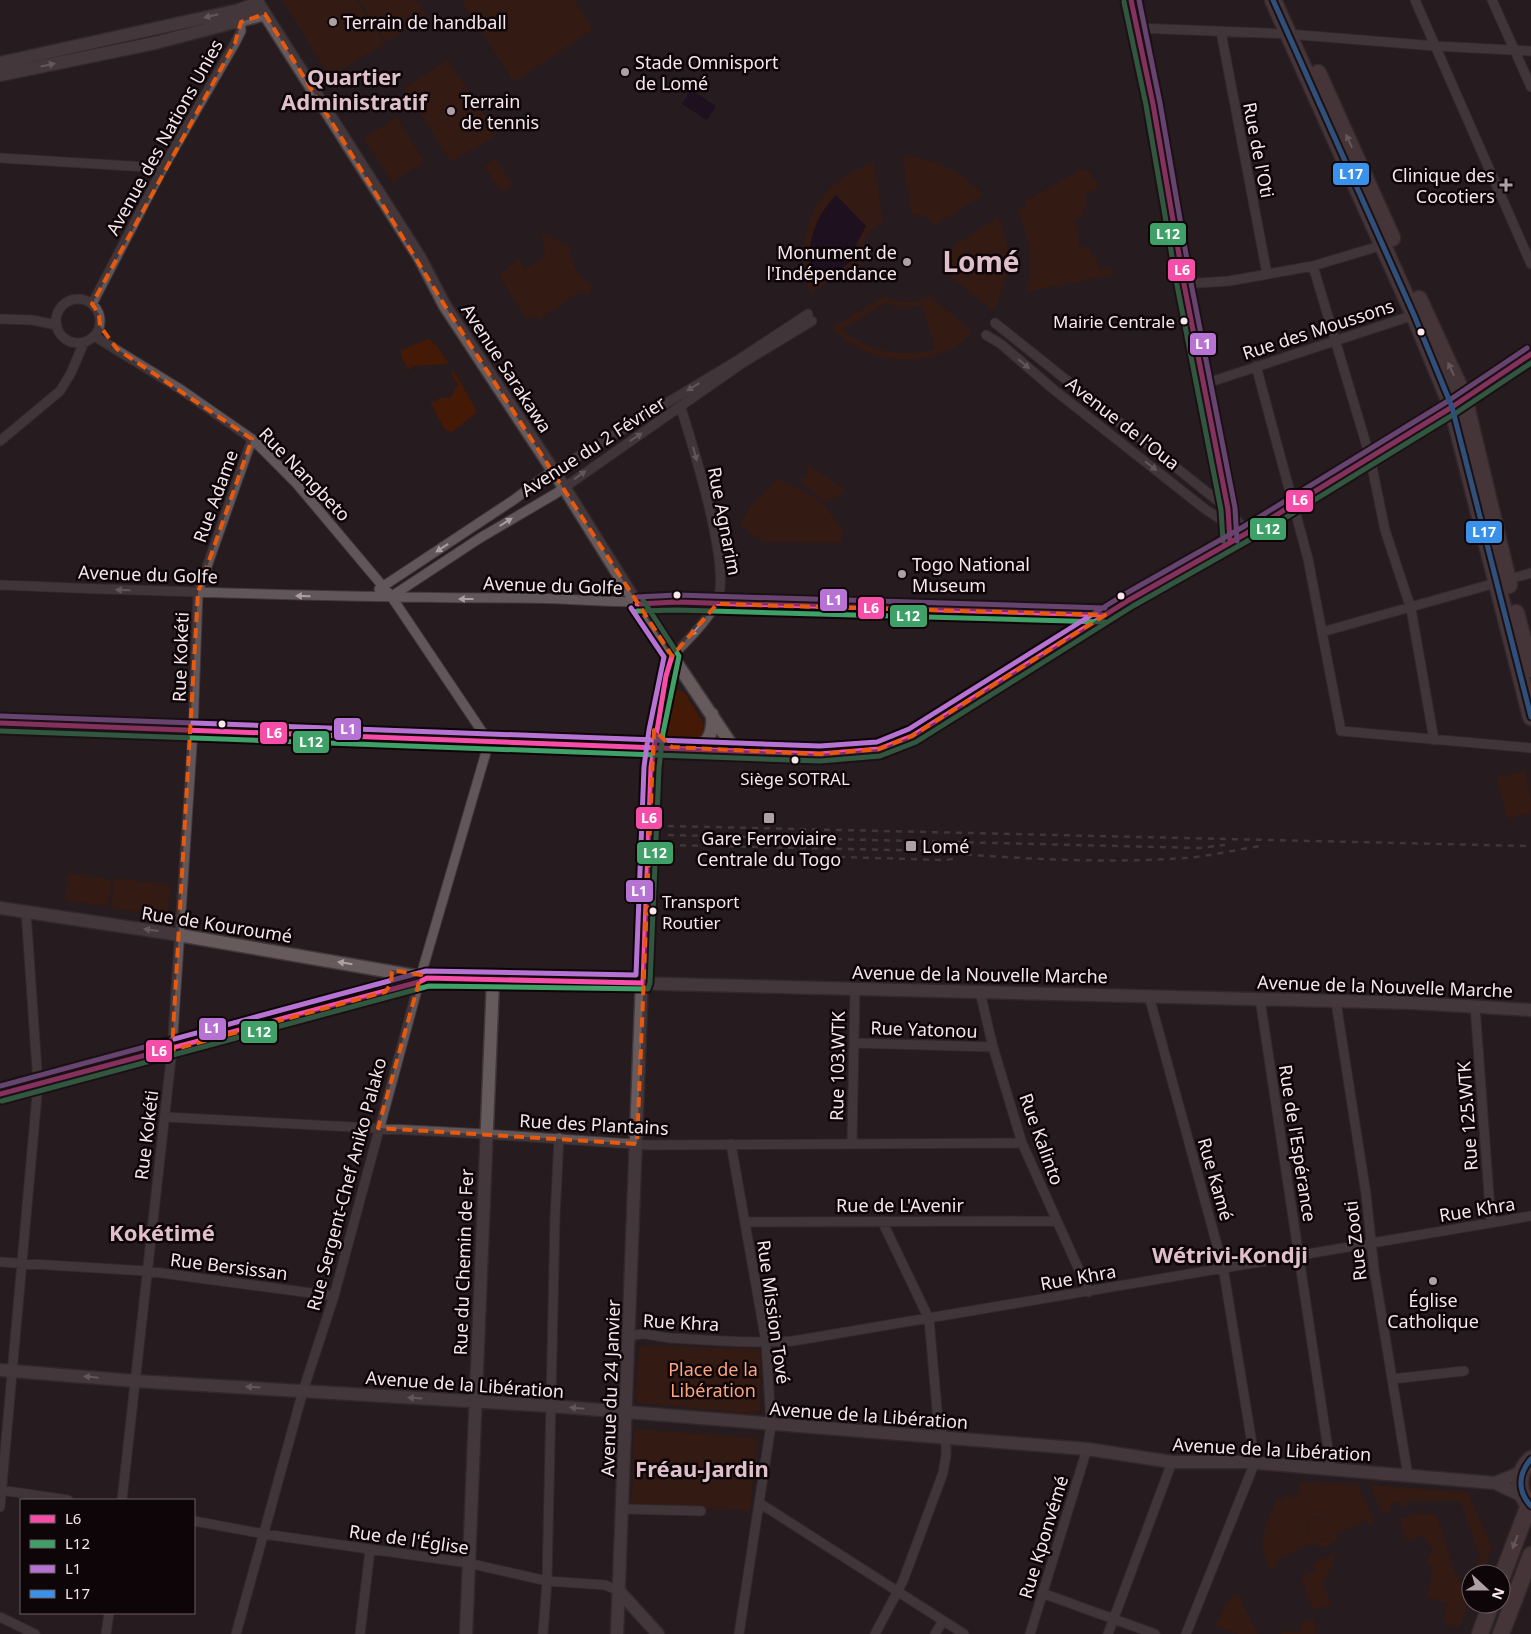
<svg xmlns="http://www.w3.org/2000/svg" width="1531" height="1634" font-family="'Noto Sans',sans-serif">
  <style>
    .green { fill: #441905; fill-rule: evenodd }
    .water { fill: #150321 }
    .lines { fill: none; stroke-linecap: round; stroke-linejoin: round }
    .street-casing { stroke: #41383a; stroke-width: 11 }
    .secondary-casing { stroke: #41383a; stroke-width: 15 }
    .highway-casing { stroke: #41383a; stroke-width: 19 }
    .street { stroke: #61565a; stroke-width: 9 }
    .secondary { stroke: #675a5d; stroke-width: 12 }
    .highway { stroke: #6a565a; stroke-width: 16 }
    .rail { stroke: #60565a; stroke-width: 2.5; stroke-dasharray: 6 6; stroke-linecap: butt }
    .bus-1-casing { stroke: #0e0508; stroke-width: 9 }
    .bus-2-casing { stroke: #0e0508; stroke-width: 9 }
    .bus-3-casing { stroke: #0e0508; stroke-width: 9 }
    .bus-4-casing { stroke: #0e0508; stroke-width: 9 }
    .bus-1 { stroke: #f54da8; stroke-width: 5 }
    .bus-2 { stroke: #3fa068; stroke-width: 5 }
    .bus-3 { stroke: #b673d3; stroke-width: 5 }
    .bus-4 { stroke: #3991e9; stroke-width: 5 }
    .oneway { fill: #afa0a4 }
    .oneway2 { fill: #b09ea3 }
    .oneway3 { fill: #ac9ea3 }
    .marked { fill: none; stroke: #e8590c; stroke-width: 4; stroke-dasharray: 10 6; stroke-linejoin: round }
    .poi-dot { fill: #aea0a4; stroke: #0e0508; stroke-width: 2 }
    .bus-dot { fill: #f7e7ec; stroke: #0e0508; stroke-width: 2 }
    .labels { text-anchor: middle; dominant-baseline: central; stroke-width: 5; stroke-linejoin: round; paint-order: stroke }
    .bus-label { font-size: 17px; fill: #f7e7ec; stroke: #0e0508; text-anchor: end }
    .poi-label { font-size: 18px; fill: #f7e7ec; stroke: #0e0508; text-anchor: start }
    .street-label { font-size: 18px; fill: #f7e7ec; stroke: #0e0508 }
    .park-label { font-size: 18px; fill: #fea57e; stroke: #0e0508 }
    .district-label { font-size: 22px; font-weight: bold; fill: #dfc0ca; stroke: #0e0508 }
    .town-label { font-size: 28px; font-weight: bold; fill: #dfc0ca; stroke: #0e0508 }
    .line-badge { stroke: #0e0508; stroke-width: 2 }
    .badge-label { font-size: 14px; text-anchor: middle; font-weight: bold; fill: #fff }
  </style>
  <rect width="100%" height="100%" fill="#261b1f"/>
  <path class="green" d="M282 0H356L385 43 330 77Z
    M359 0H416L427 15 386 42Z
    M461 0H574L593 29 514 82Z
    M448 60 497 135 451 162 404 88Z
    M397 117 424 162 392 182 364 138Z
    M902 156C933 157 963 172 983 195L935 225 925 216 912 215Z
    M496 159 513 185 501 192 484 166Z
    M874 162 883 221C867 230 862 244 861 262L810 293C791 235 815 182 874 162Z
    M1082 169 1090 172 1099 188 1085 194 1087 208 1083 209 1084 217 1075 219 1080 247 1089 246 1091 255 1096 254 1099 270 1112 267 1113 275 1026 292C1035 263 1029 238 1018 210L1025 206 1024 202Z
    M998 217C1013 249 1010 279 993 310L948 275 952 266 951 248Z
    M542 233 570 247C571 264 577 277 592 284L590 295 579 292 538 320 535 315 527 320 499 275 519 259 524 269 545 258Z
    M885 296C901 304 913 304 930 296L973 332C943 364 890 368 853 345 845 340 838 334 831 328ZM885 303 904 309 922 305 935 349C901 358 870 352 842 330Z
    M428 339 436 345 449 364 412 366 410 371 401 357V350Z
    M453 370 476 409V413L452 432 445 430 430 402H437L439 398H450L458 384 451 374Z
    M808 464 846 491 826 502 797 479 805 478 808 474Z
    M778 479 816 498 825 506 844 533 841 543 763 542 740 525 753 503Z
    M678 689 685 693 704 724 702 735 697 740 669 739 664 733 670 696 673 691Z
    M1525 771 1531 798V813L1507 819 1497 778Z
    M69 873 112 880 108 906 65 900Z
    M114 878 171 885 167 915 111 908Z
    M639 1346 758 1349 761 1353 760 1411 754 1414 639 1403 636 1400Z
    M638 1429 754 1438 757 1442 750 1511 632 1503 634 1434Z
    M1301 1482 1358 1485 1374 1521 1370 1526 1367 1520 1336 1534 1338 1540 1324 1547 1309 1544 1275 1561 1277 1567 1269 1570 1265 1547 1266 1561C1256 1541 1269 1520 1277 1499L1283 1501 1285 1496 1298 1497ZM1322 1516 1330 1523 1332 1531 1325 1541 1316 1542 1307 1535 1306 1526 1313 1517Z
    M1370 1485 1467 1492 1492 1547 1481 1574H1472L1480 1556 1460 1501H1406V1506L1401 1508 1399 1502 1390 1504 1391 1511 1382 1514Z
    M1416 1513 1436 1514 1454 1570 1461 1582 1469 1580 1471 1576V1598L1456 1634 1457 1628 1443 1621 1448 1604 1426 1596 1431 1579 1432 1566 1426 1564 1433 1549 1430 1548 1427 1539C1417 1531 1415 1540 1407 1541L1399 1519Z
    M1307 1529a12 12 0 1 1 24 0a12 12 0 1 1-24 0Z
    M1337 1552 1323 1585 1331 1603 1313 1610 1301 1577 1316 1570 1313 1564Z
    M1238 1594 1258 1634H1237L1215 1626 1229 1599Z
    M1314 1619 1316 1634H1280L1283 1631 1299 1632 1303 1622Z"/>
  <path class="water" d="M691 90 716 106 707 120 682 104Z
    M836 195 866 226 855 247 854 260 813 286C803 253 812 220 836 195Z"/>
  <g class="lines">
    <g class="street-casing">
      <path id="street" d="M1131 0 1153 104 1184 284 1228 509 1230 541
        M1415 0 1531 264
        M1492 0 1531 87
        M1136 28 1288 34 1435 46 1531 51
        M1221 32 1267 274
        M0 158 163 168
        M1313 266 1370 457 1385 530 1411 609 1434 740
        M1184 284 1229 281 1313 266 1383 245
        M56 321a22 22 0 1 1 44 0a22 22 0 1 1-44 0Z
        M92 304 163 168 235 43 241 31 240 15
        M0 319 32 320 57 325
        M995 323 1228 509 1247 533
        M986 335 1001 344 1053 389 1205 509 1228 524
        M94 336 180 389 252 439 296 483 391 596 489 742 421 975 334 1296 303 1391 236 1634
        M1256 366 1308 559 1341 731 1531 748
        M1204 384 1414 315
        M0 441 60 391 71 373 84 342
        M0 585C173 592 345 598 518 598 571 598 624 604 677 602L1104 615
        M379 589 515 499 544 477 738 360 808 314
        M392 596 480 538 555 494 741 364 812 321
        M1322 632 1531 573
        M672 656C687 641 706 622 716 604 734 573 692 444 681 408
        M980 992 993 1047 1022 1143 1089 1292
        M1149 996 1223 1267 1255 1462 1186 1634
        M1260 999 1331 1469
        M1336 1002 1366 1194 1374 1269 1408 1476
        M1475 1006 1491 1223
        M854 1043 993 1047
        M165 1117 485 1134 647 1145 1022 1143
        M852 1143 855 989
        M731 1144 766 1342 771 1425 739 1634
        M745 1222 1056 1221
        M0 1262 146 1271 334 1296
        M629 1337C645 1330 653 1337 670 1338 711 1340 753 1344 793 1341L1531 1216
        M1392 1379 1464 1371
        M0 1490 68 1500
        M122 1500 172 1050 193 730 198 592 252 439
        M761 1504 964 1634
        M0 1507 38 1084 26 912
        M623 1509 701 1511
        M194 1521 264 1534 468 1563 547 1581 605 1585 619 1591
        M1042 1593 1155 1634
        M0 1617 35 1634
        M106 1634 109 1613
        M360 1634 370 1550
        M543 1634 547 1581 555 1217 559 1138
        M875 1634 903 1581 943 1473 946 1456V1445L938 1421 929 1319 882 1221
        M935 1634 943 1621
        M1030 1634 1087 1449
        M1108 1634 1172 1462"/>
    </g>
    <g class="secondary-casing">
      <path id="secondary" d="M256 0 420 258 445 306 564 487 637 604 735 750
        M0 63 239 10 258 3
        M0 75 155 43 265 14
        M0 723 820 754 879 749 912 736 1129 600 1247 533 1452 407
        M695 748C711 742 713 730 712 714
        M0 908 167 933 427 978
        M0 1094 419 982 427 978 1414 1003 1531 1010
        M0 1370 135 1381 551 1406 1087 1449 1172 1462H1247L1495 1483 1523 1496
        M1495 1483 1522 1472
        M619 1591 658 1634
        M466 1634 493 981
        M617 1634 650 770 655 730 667 666 672 656"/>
    </g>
    <g class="highway-casing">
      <path id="highway" d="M1273 0 1414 315 1452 407 1531 717
        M1318 73 1392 238
        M1419 299 1464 397 1509 585
        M1456 404 1531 354
        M1516 613 1531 669
        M1531 1459C1517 1472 1516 1493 1531 1506
        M1501 1579 1529 1505
        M1480 1634 1491 1604
        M1501 1634 1531 1555"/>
    </g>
    <use href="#street" class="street"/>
    <use href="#secondary" class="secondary"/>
    <use href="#highway" class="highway"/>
    <path class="rail" d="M668 826 1527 846
      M668 835 1199 848 1225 845
      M668 845 937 851
      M930 852C1015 858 1100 864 1185 858 1210 856 1235 850 1260 846
      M839 857 945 860 959 858"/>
    <g class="bus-1-casing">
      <path id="bus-1" d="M1131 0 1153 104 1184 284 1228 509 1230 541
        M637 604 677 602 1105 615
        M0 723 820 754 879 749 912 736 1129 600 1247 533 1452 407 1531 354
        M643 983 651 767 666 676 672 656
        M0 1094 419 982 427 978 643 983"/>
    </g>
    <g class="bus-2-casing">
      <path id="bus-2" d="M1124 2 1146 105 1177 285 1221 510 1223 541
        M637 611 677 610 1105 622
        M0 731 820 761 880 756 916 742 1133 606 1251 539 1456 413 1531 363
        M2 1101 429 986 648 989 650 983 659 768 663 733 679 656 643 600"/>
    </g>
    <g class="bus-3-casing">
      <path id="bus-3" d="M1139 0 1160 103 1191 283 1235 508 1237 541
        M637 597 677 595 1105 608
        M0 716 820 746 877 742 909 729 1125 594 1243 527 1448 401 1527 348
        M0 1086 426 971 636 975 644 767 649 730 664 657 631 608"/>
    </g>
    <g class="bus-4-casing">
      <path id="bus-4" d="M1273 0 1414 315 1452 407 1531 717
        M1531 1459C1518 1474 1517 1491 1531 1506"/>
    </g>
    <use href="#bus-1" class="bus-1"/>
    <use href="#bus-2" class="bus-2"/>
    <use href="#bus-3" class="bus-3"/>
    <use href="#bus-4" class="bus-4"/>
  </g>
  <defs><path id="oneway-solid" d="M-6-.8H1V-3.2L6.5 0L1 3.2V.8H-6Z" transform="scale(1.25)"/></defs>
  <g class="oneway">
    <use href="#oneway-solid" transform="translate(211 16) rotate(167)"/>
    <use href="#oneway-solid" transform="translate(48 65) rotate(-12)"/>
    <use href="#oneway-solid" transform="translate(151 930) rotate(-172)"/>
    <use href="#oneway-solid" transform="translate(345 963) rotate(-171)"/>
    <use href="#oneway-solid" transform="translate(91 1377) rotate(-174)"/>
    <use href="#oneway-solid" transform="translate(253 1387) rotate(-176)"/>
    <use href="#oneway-solid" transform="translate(415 1398) rotate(-176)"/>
    <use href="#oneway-solid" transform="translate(577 1408) rotate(-175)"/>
  </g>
  <g class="oneway2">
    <use href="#oneway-solid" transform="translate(1349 141) rotate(-114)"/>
    <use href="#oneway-solid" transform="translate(1451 369) rotate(-115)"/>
    <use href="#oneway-solid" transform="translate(1515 1542) rotate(111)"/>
  </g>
  <g class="oneway3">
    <use href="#oneway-solid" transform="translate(1024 364) rotate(40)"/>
    <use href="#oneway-solid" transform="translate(693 387) rotate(149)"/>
    <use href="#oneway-solid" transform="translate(636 437) rotate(-33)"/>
    <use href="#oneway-solid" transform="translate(695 454) rotate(75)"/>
    <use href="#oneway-solid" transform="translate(1151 466) rotate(38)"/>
    <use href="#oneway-solid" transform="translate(580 475) rotate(-36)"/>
    <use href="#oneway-solid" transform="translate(506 522) rotate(-32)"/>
    <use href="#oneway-solid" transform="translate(442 548) rotate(147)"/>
    <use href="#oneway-solid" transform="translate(123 590) rotate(-178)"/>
    <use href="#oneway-solid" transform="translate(303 596) rotate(-179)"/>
    <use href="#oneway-solid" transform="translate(466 599) rotate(180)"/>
    <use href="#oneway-solid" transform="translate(695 630) rotate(130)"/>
  </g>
  <path d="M0 0H1531V1634H0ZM265 14 445 306 672 656 717 604 1105 615 912 736 879 749 820 754 672 747 654 730 637 1144 378 1128 421 975 392 970 391 984 385 992 172 1050 198 592 252 439 117 349 100 326 99 314 92 304 235 43 241 22Z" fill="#261b1f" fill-opacity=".55" fill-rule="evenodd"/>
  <path class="marked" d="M265 14 445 306 672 656 717 604 1105 615 912 736 879 749 820 754 672 747 654 730 637 1144 378 1128 421 975 392 970 391 984 385 992 172 1050 198 592 252 439 117 349 100 326 99 314 92 304 235 43 241 22Z"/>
  <g class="poi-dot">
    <circle cx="333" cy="22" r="5"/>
    <circle cx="625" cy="72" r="5"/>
    <circle cx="451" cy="111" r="5"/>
    <path d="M1503.5 177.5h5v5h5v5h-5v5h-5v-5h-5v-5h5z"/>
    <circle cx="907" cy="262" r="5"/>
    <circle cx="902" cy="574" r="5"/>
    <rect x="763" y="812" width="12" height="12" rx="2.5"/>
    <rect x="905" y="840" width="12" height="12" rx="2.5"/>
    <circle cx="1433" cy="1281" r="5"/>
  </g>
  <g class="bus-dot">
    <circle cx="1184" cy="321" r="4.5"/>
    <circle cx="1421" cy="332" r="4.5"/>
    <circle cx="677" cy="595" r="4.5"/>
    <circle cx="1121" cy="596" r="4.5"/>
    <circle cx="222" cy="724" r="4.5"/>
    <circle cx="795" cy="760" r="4.5"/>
    <circle cx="653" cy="911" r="4.5"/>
  </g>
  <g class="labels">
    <g class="bus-label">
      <text x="1175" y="321">Mairie Centrale</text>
      <text x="795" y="778" text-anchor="middle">Siège SOTRAL</text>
      <text x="662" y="901" text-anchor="start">Transport<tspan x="662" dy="21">Routier</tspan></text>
    </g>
    <g class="poi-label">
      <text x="343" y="22">Terrain de handball</text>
      <text x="635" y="62">Stade Omnisport<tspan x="635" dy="21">de Lomé</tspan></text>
      <text x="461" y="101">Terrain<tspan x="461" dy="21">de tennis</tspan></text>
      <text x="1495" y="175" text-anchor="end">Clinique des<tspan x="1495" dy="21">Cocotiers</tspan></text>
      <text x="897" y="252" text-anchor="end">Monument de<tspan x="897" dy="21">l'Indépendance</tspan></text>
      <text x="912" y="564">Togo National<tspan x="912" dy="21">Museum</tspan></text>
      <text x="769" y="838" text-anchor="middle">Gare Ferroviaire<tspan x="769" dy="21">Centrale du Togo</tspan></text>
      <text x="922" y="846">Lomé</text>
      <text x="1433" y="1300" text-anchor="middle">Église<tspan x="1433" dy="21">Catholique</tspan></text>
    </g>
    <g class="street-label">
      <text transform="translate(164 137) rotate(-61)">Avenue des Nations Unies</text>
      <text transform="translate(1259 150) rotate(79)">Rue de l'Oti</text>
      <text transform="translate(1318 329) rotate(-18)">Rue des Moussons</text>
      <text transform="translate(507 368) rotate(57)">Avenue Sarakawa</text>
      <text transform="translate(1123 423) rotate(38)">Avenue de l'Oua</text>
      <text transform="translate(593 446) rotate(-33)">Avenue du 2 Février</text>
      <text transform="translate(305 474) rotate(46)">Rue Nangbeto</text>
      <text transform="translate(215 496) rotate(-70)">Rue Adame</text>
      <text transform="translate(725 521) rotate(79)">Rue Agnarim</text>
      <text transform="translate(148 574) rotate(2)">Avenue du Golfe</text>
      <text transform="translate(553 585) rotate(2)">Avenue du Golfe</text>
      <text transform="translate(180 657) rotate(-88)">Rue Kokéti</text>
      <text transform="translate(217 924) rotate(9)">Rue de Kouroumé</text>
      <text transform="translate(980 974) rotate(1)">Avenue de la Nouvelle Marche</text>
      <text transform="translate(1385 986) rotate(2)">Avenue de la Nouvelle Marche</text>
      <text transform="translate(924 1029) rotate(2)">Rue Yatonou</text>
      <text transform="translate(837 1066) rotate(-89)">Rue 103.WTK</text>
      <text transform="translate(1467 1116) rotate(-94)">Rue 125.WTK</text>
      <text transform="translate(594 1124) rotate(3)">Rue des Plantains</text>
      <text transform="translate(146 1135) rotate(-83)">Rue Kokéti</text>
      <text transform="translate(1042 1139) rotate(70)">Rue Kalinto</text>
      <text transform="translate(1298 1143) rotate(81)">Rue de l'Espérance</text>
      <text transform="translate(1216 1179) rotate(74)">Rue Kamé</text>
      <text transform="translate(346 1184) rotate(-75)">Rue Sergent-Chef Aniko Palako</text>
      <text x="900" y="1205">Rue de L'Avenir</text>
      <text transform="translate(1477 1209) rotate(-9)">Rue Khra</text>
      <text transform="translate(1355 1241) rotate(-97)">Rue Zooti</text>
      <text transform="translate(463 1262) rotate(-88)">Rue du Chemin de Fer</text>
      <text transform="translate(229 1266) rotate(7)">Rue Bersissan</text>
      <text transform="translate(1078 1277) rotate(-10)">Rue Khra</text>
      <text transform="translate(774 1312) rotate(82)">Rue Mission Tové</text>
      <text transform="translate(681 1322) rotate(3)">Rue Khra</text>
      <text transform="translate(465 1384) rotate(4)">Avenue de la Libération</text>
      <text transform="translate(610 1388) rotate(-88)">Avenue du 24 Janvier</text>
      <text transform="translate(869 1415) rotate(4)">Avenue de la Libération</text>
      <text transform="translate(1272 1449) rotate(3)">Avenue de la Libération</text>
      <text transform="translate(1043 1537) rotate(-73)">Rue Kponvémé</text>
      <text transform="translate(409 1539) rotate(8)">Rue de l'Église</text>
    </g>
    <g class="park-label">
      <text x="713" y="1369">Place de la<tspan x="713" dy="21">Libération</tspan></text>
    </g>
    <g class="district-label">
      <text x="354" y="76">Quartier<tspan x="354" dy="25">Administratif</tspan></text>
      <text x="162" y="1232">Kokétimé</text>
      <text x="1230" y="1254">Wétrivi-Kondji</text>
      <text x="702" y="1468">Fréau-Jardin</text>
    </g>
    <g class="town-label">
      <text x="981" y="261">Lomé</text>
    </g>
  </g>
  <g class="line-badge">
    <rect x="1332" y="162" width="38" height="24" rx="5" fill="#3991e9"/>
    <rect x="1149" y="222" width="38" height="24" rx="5" fill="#3fa068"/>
    <rect x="1167" y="258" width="29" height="24" rx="5" fill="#f54da8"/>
    <rect x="1189" y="332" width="28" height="24" rx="5" fill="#b673d3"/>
    <rect x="1285" y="489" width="29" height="24" rx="5" fill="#f54da8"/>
    <rect x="1249" y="517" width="38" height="24" rx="5" fill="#3fa068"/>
    <rect x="1465" y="520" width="38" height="24" rx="5" fill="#3991e9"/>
    <rect x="819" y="588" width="29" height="24" rx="5" fill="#b673d3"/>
    <rect x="857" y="596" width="28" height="24" rx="5" fill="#f54da8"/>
    <rect x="889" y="604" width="39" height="24" rx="5" fill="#3fa068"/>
    <rect x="333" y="717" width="29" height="24" rx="5" fill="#b673d3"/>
    <rect x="259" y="721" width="29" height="24" rx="5" fill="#f54da8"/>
    <rect x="292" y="730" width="38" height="24" rx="5" fill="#3fa068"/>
    <rect x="635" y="806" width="28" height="24" rx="5" fill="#f54da8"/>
    <rect x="636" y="841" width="38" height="24" rx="5" fill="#3fa068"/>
    <rect x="625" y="879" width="29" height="24" rx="5" fill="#b673d3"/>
    <rect x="198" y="1017" width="29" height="24" rx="5" fill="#b673d3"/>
    <rect x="240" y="1020" width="38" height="24" rx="5" fill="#3fa068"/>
    <rect x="145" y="1039" width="28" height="24" rx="5" fill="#f54da8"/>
  </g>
  <g class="badge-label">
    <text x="1351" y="179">L17</text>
    <text x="1168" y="239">L12</text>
    <text x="1182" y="275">L6</text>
    <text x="1203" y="349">L1</text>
    <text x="1300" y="505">L6</text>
    <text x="1268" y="534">L12</text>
    <text x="1484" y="537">L17</text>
    <text x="834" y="605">L1</text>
    <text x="871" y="613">L6</text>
    <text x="908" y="621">L12</text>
    <text x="348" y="734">L1</text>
    <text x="274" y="738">L6</text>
    <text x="311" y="747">L12</text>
    <text x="649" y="823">L6</text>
    <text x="655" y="858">L12</text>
    <text x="639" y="896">L1</text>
    <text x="212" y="1033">L1</text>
    <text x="259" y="1037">L12</text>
    <text x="159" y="1056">L6</text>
  </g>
  <rect x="20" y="1499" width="175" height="115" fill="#0e0508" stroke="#6b5f63"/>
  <rect x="30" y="1515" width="25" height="8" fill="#f54da8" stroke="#6b5f63"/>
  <text x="65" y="1524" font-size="15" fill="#f7e7ec">L6</text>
  <rect x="30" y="1540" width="25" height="8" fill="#3fa068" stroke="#6b5f63"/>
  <text x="65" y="1549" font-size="15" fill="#f7e7ec">L12</text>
  <rect x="30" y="1565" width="25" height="8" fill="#b673d3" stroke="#6b5f63"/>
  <text x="65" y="1574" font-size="15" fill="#f7e7ec">L1</text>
  <rect x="30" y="1590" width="25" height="8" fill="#3991e9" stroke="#6b5f63"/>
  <text x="65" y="1599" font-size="15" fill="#f7e7ec">L17</text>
  <g transform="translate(1486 1589) rotate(111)"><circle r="24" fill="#0e0508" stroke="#6b5f63"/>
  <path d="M0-4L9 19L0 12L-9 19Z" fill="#aea0a4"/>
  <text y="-8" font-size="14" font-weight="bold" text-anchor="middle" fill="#f7e7ec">N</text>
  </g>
</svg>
